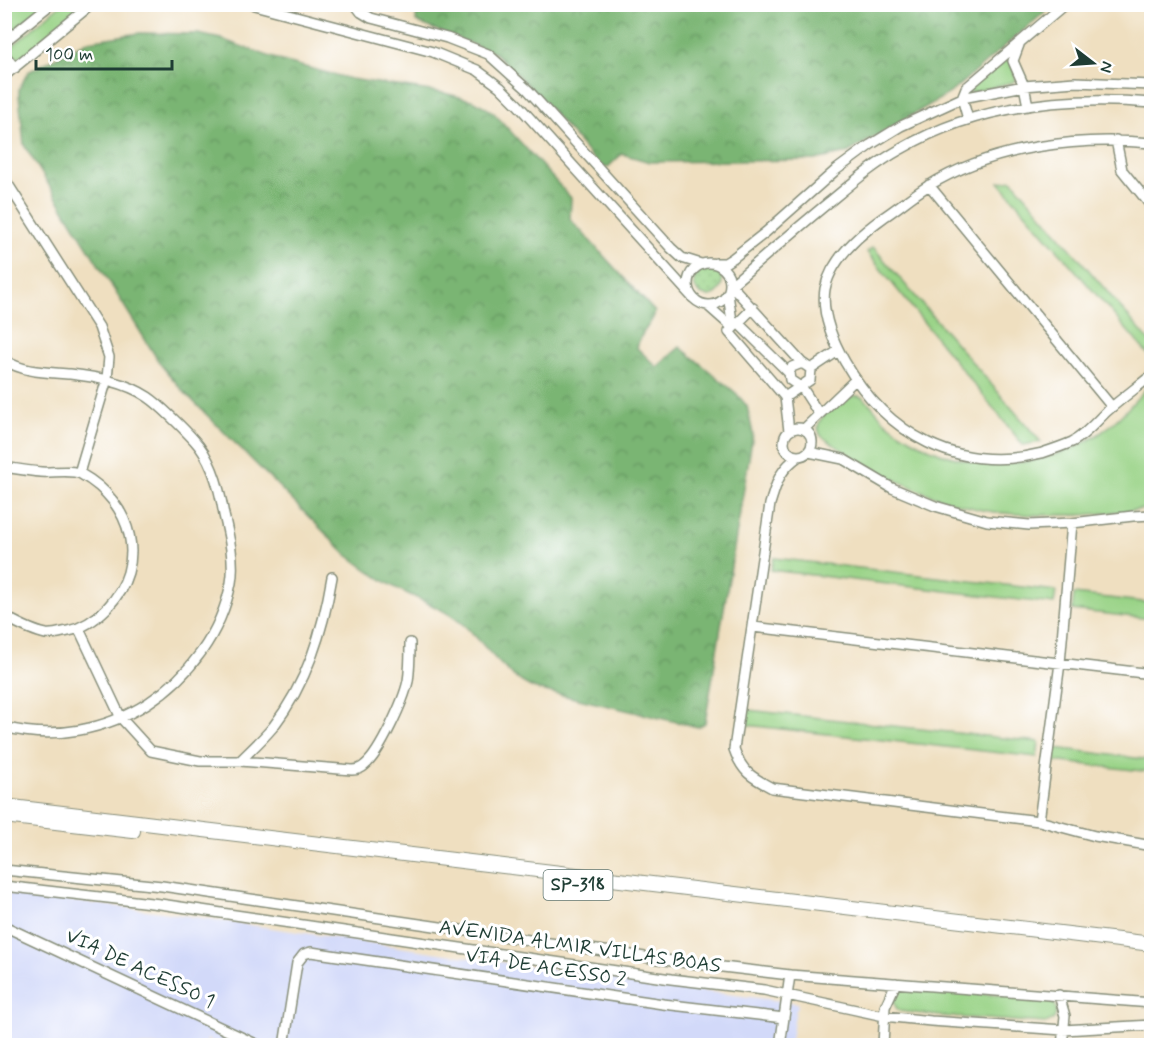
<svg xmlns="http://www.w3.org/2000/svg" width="1156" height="1050" font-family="Mynerve,sans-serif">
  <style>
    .built { fill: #d2d9f9 }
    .grass { fill: url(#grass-dots); stroke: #5c885d; stroke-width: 1.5 }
    .forest { fill: url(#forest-crowns); stroke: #4c7954; stroke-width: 1.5 }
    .green { fill: #99d386; stroke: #5c885d; stroke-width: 1.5 }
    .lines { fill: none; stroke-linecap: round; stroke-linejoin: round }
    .minor-casing { stroke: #878e7a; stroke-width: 12 }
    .highway-casing { stroke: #878e7a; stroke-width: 16 }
    .minor { stroke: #fff; stroke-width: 9 }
    .highway { stroke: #fff; stroke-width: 14 }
    .labels { text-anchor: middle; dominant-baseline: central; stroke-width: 6; stroke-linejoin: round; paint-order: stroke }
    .shield { fill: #fff; stroke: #627771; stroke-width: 1.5 }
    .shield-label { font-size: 18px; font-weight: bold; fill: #1f3d34 }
    .street-label { font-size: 20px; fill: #1f3d34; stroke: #fff }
  </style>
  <defs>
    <pattern id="grass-dots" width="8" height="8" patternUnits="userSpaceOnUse" patternTransform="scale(1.5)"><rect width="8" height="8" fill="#99d386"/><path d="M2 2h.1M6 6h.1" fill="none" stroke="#7cac6e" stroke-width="1.8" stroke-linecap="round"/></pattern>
    <pattern id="forest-crowns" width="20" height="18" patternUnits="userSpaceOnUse" patternTransform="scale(1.5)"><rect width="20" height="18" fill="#7ab573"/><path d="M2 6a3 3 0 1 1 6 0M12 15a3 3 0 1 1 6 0" fill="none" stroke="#63945f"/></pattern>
  </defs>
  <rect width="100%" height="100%" fill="#fff"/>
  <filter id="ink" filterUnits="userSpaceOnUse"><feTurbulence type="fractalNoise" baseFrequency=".0167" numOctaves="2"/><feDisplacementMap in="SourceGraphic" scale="12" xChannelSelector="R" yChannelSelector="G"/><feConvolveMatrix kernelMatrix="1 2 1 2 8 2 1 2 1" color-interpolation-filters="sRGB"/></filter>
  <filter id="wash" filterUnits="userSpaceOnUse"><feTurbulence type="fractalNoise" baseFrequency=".008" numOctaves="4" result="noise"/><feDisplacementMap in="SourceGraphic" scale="24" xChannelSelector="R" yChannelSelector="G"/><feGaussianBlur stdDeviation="1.35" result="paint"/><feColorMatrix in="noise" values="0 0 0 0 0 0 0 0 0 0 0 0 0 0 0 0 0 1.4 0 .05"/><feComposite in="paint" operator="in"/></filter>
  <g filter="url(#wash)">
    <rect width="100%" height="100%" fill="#efdfc0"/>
    <path class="built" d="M5 893 162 912 670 987 766 999 797 1003 798 1007 796 1009 790 1046H222L207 1039 206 1046H5Z"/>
    <path class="grass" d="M694 282a14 14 0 1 1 28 0a14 14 0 1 1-28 0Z"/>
    <path class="forest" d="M417 4 1053 5 950 93 847 153 815 160 650 162 622 154 608 167 601 168 538 95 495 53 416 22Z
      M140 33 198 34 221 39 282 61 351 79 444 93 475 101 493 112 571 198 570 219 655 312C652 326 640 330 637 348L657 367 680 347 736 393 747 406 753 434 705 723 698 727 536 689C508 679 489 649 468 629 447 609 421 601 396 588 379 579 363 567 347 555L183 391 161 365 24 145 19 95V89L28 72 88 41Z"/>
    <path class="green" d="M15 5H44L5 37 4 12Z
      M60 5H82L31 54 19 58 13 56 11 51 14 45Z
      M1004 59H1010L1016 79 1013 82 971 93 970 92V87Z
      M1012 180 1151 343V358L999 182Z
      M873 247 1041 442 1023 445 867 252Z
      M1151 383V509C1127 510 1103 514 1078 515 1047 515 1013 516 982 510 921 496 872 471 821 436 819 432 817 428 819 423 822 414 849 393 859 396 869 399 877 414 885 421 892 427 900 433 908 437 966 474 1041 471 1099 434 1120 420 1134 401 1151 383Z
      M774 558 1056 591 1054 604 771 570Z
      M1074 594 1151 603V619L1072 610Z
      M748 710 1039 742 1037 757 746 725Z
      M1055 748 1151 760V772L1053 761Z
      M903 989 1047 998 1054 1002 1057 1011 1054 1019 1046 1023 939 1016 899 1011C891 1003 893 993 903 989Z"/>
  </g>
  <g filter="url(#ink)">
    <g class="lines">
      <g class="minor-casing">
        <path id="minor" d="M355 4 361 12 371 18 447 38 488 54 528 90 671 248 682 258 701 264
          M4 5 6 4
          M254 5 433 52 477 70 500 87 518 105 693 298
          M4 42 51 4
          M1019 45 1013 61 1024 86 1028 106
          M4 54 15 68
          M4 76 92 4
          M968 119 962 98 966 88 1065 4
          M1116 140 1122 170 1152 207
          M1152 143C1078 136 993 146 928 186 913 195 899 207 884 217 860 234 831 259 825 289 821 314 833 341 845 362 887 435 958 474 1042 453 1051 450 1063 446 1072 442 1084 436 1096 422 1106 412 1121 399 1136 388 1152 375
          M4 178 99 327 109 357 107 379 79 473
          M929 185 1112 407
          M688 284a21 21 0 1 1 42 0a21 21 0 1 1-42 0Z
          M716 263H725L733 258 766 232 836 170 870 145 901 126 962 98 1024 86 1075 82 1152 85
          M707 305 733 328 728 294
          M753 308 729 332 785 397 789 431
          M738 323 789 373
          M4 360C25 373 47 372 70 374 96 377 126 382 148 397 160 405 184 429 194 440 212 459 220 490 224 515 229 536 235 561 231 583 211 684 105 754 4 727
          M802 363 731 285C763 258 795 230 828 203 851 184 874 164 901 149 976 105 1067 96 1152 103
          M811 369 838 351
          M801 386 819 414
          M785 397 810 380 811 369 802 363 792 367 789 373 790 380 799 386
          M784 442a14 14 0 1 1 28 0a14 14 0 1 1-28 0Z
          M804 429 855 380
          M809 452 843 459 892 488 935 506 987 521 1029 525 1072 523 1133 516 1152 515
          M799 456C779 470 777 482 770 504L734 749C742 772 751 777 772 788L1039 821 1095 836 1152 846
          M4 467C17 469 29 471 41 472 52 473 71 469 81 474 133 503 149 564 107 608 96 619 84 628 68 631 62 632 53 635 46 634 31 631 17 623 4 616
          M753 627 1152 674
          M79 629 121 718 151 751 200 761H240L352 770C357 770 361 769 365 765 380 753 404 700 408 681 410 669 410 656 410 643
          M240 761C251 750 263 739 273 727 307 683 323 631 332 577
          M1039 821 1060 663 1072 523
          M4 870 162 886 672 961 790 975 1152 1003
          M4 886 160 904 671 979 764 990 884 1016 931 1021 1063 1030 1152 1025
          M4 926 260 1046
          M1059 995 1065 1016 1062 1046
          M284 1046 297 963 304 954 311 952 663 1004 784 1018
          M780 1046 790 975
          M883 1046 885 1007 896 983"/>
      </g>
      <g class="highway-casing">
        <path id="highway" d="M4 806 1152 944
          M4 816 133 831"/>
      </g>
      <use href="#minor" class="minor"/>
      <use href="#highway" class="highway"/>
    </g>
  </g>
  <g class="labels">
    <rect class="shield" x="543.5" y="870" width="69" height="30" rx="4.5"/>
    <g class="shield-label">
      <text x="578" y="885">SP-318</text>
    </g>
    <g class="street-label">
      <text transform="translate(580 947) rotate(8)">AVENIDA ALMIR VILLAS BOAS</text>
      <text transform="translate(546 968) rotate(9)">VIA DE ACESSO 2</text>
      <text transform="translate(140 969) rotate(25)">VIA DE ACESSO 1</text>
    </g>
  </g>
  <rect width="1156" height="1050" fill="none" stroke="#fff" stroke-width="24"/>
  <g transform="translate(1093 63) rotate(107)" stroke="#ffffff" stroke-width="4.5" paint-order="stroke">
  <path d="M0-4.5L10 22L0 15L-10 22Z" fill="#1f3d34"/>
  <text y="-9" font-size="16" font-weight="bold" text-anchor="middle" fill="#1f3d34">N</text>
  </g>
  <path d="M36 60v9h136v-9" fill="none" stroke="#1f3d34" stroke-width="3"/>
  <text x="45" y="60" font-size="18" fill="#1f3d34" stroke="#ffffff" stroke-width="4.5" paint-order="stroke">100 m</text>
</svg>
